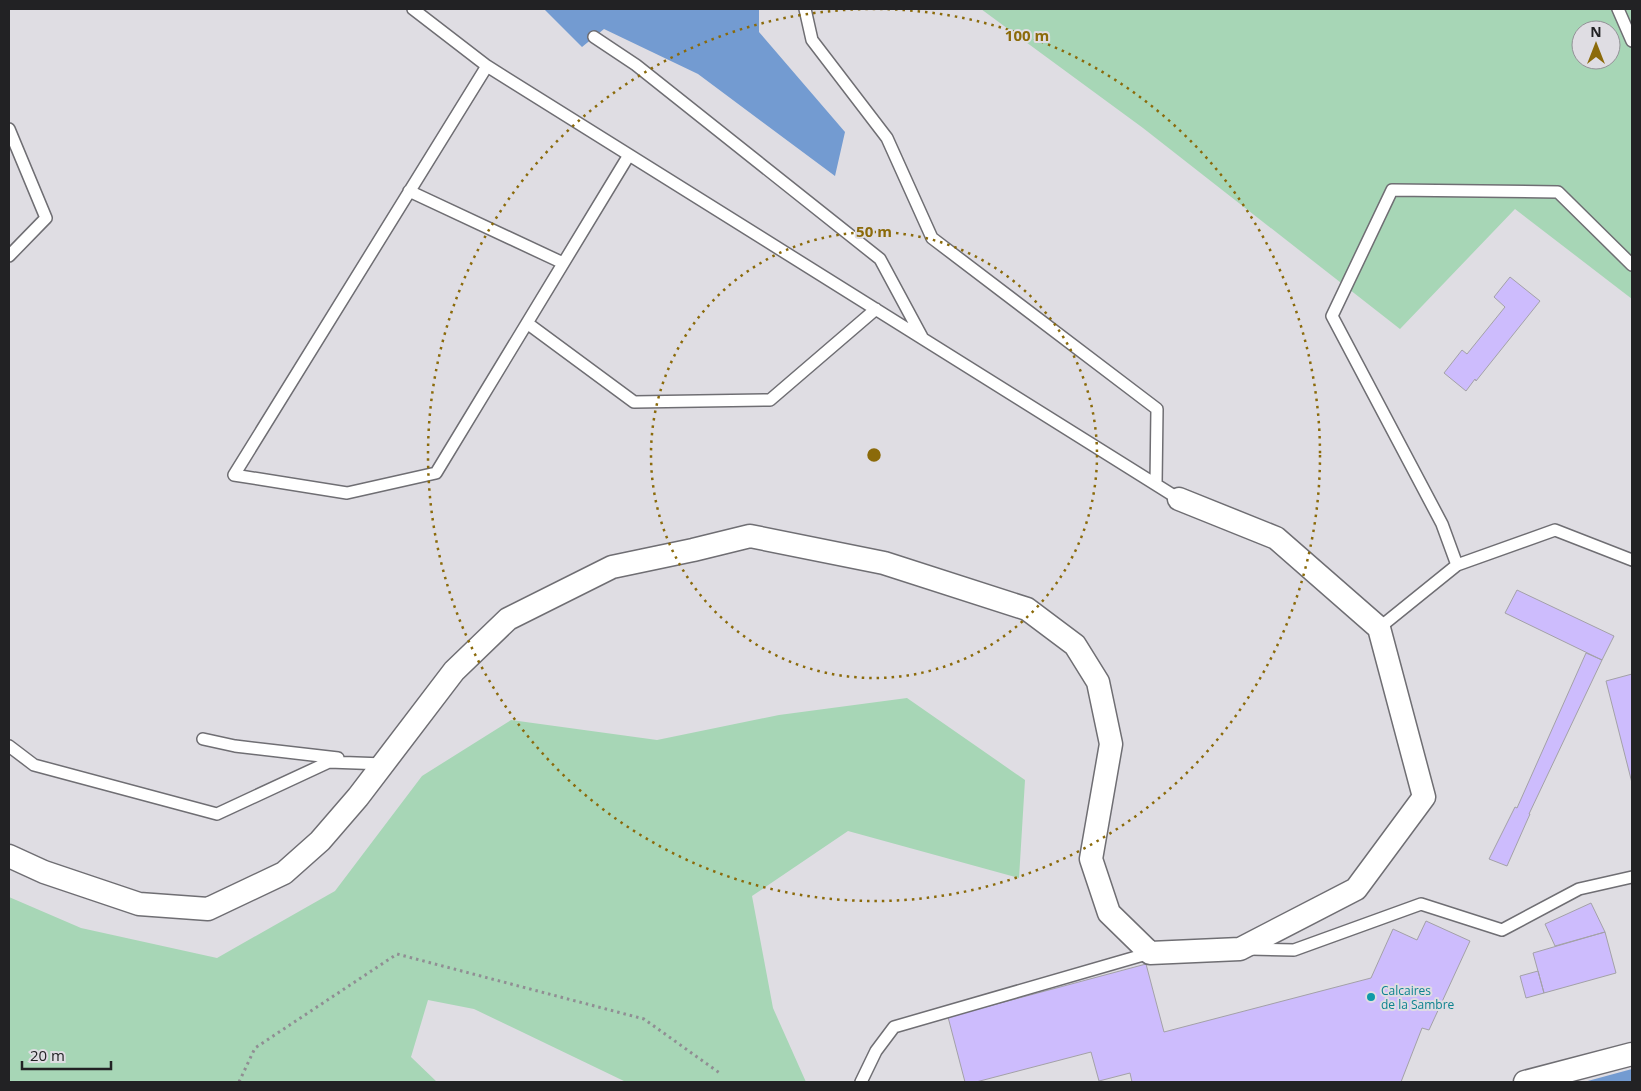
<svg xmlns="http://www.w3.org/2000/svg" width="1641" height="1091" font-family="'Open Sans',sans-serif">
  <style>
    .green { fill: #a7d6b6; fill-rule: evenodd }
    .water { fill: #739bd1 }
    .building { fill: #cdbcfd; stroke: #a3a1a7 }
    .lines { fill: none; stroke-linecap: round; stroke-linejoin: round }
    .service-casing { stroke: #6f6e73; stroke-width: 14 }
    .minor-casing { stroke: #6f6e73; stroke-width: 25 }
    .path { stroke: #908e93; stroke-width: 3; stroke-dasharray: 2.5 4; stroke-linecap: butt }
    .service { stroke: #fff; stroke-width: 11 }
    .minor { stroke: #fff; stroke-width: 22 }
    .ring { fill: none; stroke: #8b6a0a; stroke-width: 2.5; stroke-dasharray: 2.5 5 }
    .culture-dot { fill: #0f9aa8; stroke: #dfdde3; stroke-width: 2 }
    .labels { text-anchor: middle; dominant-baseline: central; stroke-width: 4; stroke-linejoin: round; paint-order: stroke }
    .culture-label { font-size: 12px; fill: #0d838f; stroke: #dfdde3; text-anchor: start }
    .centre { fill: #8b6a0a; stroke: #dfdde3; stroke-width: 2.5 }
    .ring-label { font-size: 15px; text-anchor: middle; font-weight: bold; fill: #8b6a0a; stroke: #dfdde3; stroke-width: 4; stroke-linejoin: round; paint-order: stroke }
  </style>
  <rect width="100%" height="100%" fill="#dfdde3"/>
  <path class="green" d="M981 9H1632V299L1515 209 1400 329 1143 128ZM1581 30H1611V60H1581Z
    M907 698 1025 780 1019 878 848 831 752 896 773 1008 806 1082H626L474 1009 428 1000 411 1057 437 1082H9V897L81 928 217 958 335 891 422 776 511 720 657 740 779 715Z"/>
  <path class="water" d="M544 9H759V32L845 132 835 176 698 74 604 29 582 47Z
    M1632 1069V1082H1584Z"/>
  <path class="building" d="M1510 277 1540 301 1476 381 1475 379 1466 391 1444 373 1462 350 1467 354 1505 307 1494 297Z
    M1517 590 1614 636 1602 660 1505 613Z
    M1586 653 1602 660 1529 814H1530L1507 866 1489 859 1515 807 1517 808Z
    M1632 674V783L1606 681Z
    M1591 903 1605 932 1555 946 1545 924Z
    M1426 921 1470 941 1429 1030 1422 1028 1401 1082H1132L1130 1073 1099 1081 1091 1052 976 1082H965L948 1017 1146 964 1164 1032 1371 978 1393 929 1417 940Z
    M1605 932 1616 973 1544 993 1533 953Z
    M1538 971 1544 993 1526 998 1520 976Z"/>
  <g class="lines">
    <g class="service-casing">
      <path id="service" d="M413 9 487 66 1179 499
        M805 9 812 40 887 138 932 238 1157 409 1156 484
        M1618 9 1632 41
        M594 37 636 65 880 259 922 337
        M487 66 234 475 347 493 436 473 629 155
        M9 129 46 218 9 256
        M409 191 563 263
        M527 323 634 402 770 400 876 309
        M1457 565 1442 524 1332 316 1392 190 1558 192 1632 265
        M1379 628 1457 565 1555 530 1632 560
        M203 739 235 746 338 758
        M9 746 34 765 217 814 329 762 384 764
        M1250 949 1294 950 1421 904 1502 930 1579 889 1632 877
        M861 1082 876 1051 894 1027 1150 953"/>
    </g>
    <g class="minor-casing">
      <path id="minor" d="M9 856 44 872 139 904 208 909 284 873 320 841 358 797 454 671 508 619 612 567 693 550 750 536 884 563 1027 609 1075 645 1098 682 1111 744 1091 859 1109 913 1150 953 1240 949 1356 889 1424 797 1379 628 1276 538 1179 499
        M1525 1082 1632 1054"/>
    </g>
    <path class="path" d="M239 1082 255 1048 397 954 644 1019 721 1074"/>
    <use href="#service" class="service"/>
    <use href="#minor" class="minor"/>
  </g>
  <g class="ring">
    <circle cx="874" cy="455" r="223"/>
    <circle cx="874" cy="455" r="446"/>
  </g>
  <circle class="culture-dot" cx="1371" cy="997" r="5"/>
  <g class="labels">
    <g class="culture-label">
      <text x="1381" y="990">Calcaires<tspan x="1381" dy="14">de la Sambre</tspan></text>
    </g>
  </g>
  <circle cx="874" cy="455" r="8" class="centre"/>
  <g class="ring-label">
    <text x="1027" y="41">100 m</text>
    <text x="874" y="237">50 m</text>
  </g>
  <rect width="1641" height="1091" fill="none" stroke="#222224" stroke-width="20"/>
  <g transform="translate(1596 45)"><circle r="24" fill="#dfdde3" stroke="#939297"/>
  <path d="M0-4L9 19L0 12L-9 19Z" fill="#8b6a0a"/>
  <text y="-8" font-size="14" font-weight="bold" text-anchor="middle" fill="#222224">N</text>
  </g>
  <path d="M22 1061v8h89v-8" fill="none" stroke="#222224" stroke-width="2.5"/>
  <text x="30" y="1061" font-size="15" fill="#222224" stroke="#dfdde3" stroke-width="4" paint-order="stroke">20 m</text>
</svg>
